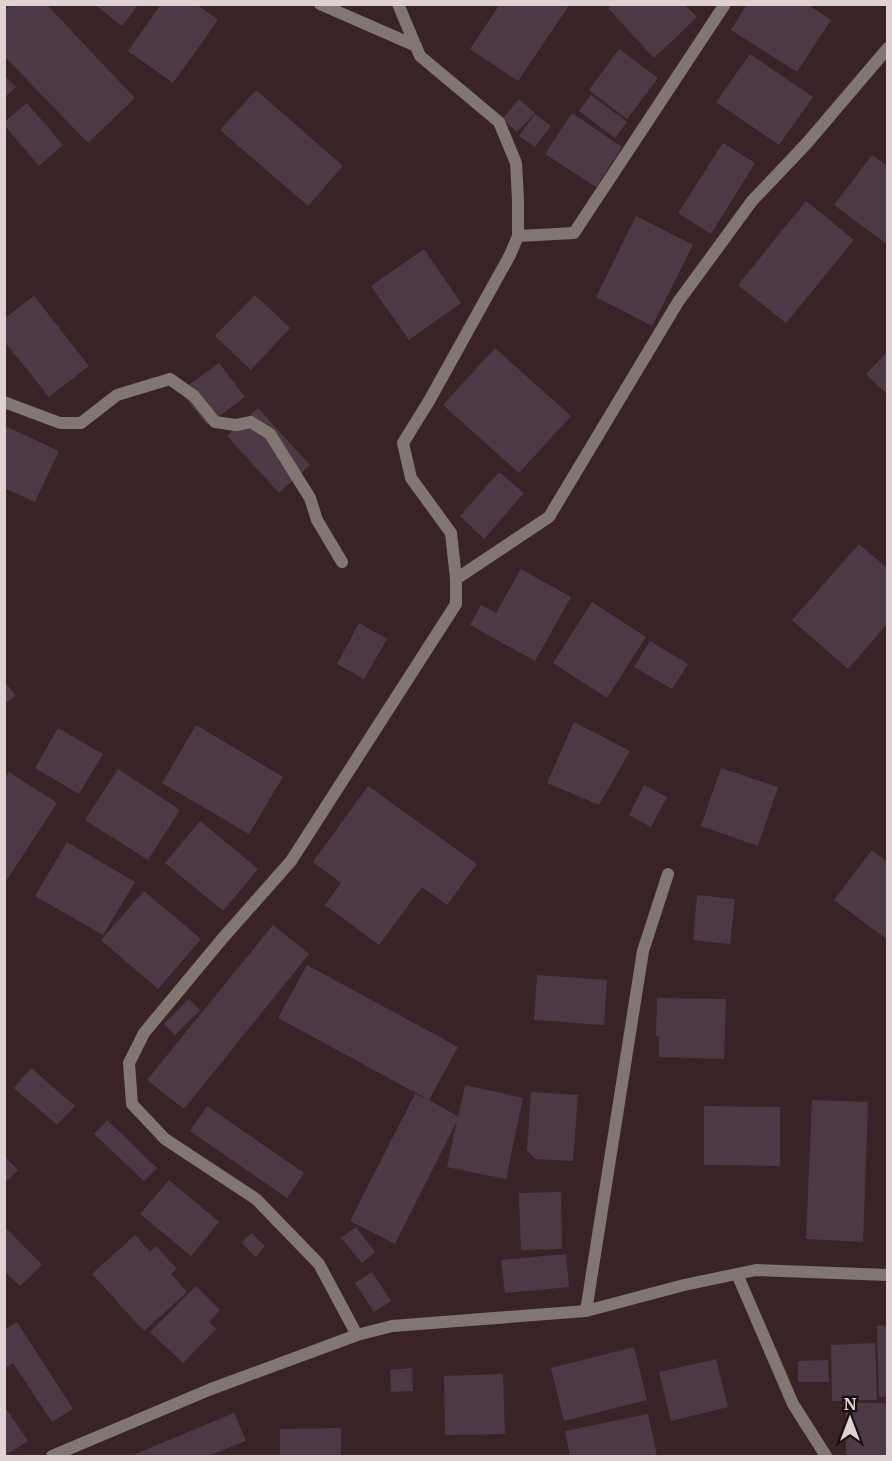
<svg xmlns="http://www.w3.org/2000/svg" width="892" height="1461" font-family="Merriweather,serif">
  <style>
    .building { fill: #4d3946 }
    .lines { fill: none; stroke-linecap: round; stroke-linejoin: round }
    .street { stroke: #817672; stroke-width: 12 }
  </style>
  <rect width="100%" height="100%" fill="#3a2327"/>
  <path class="building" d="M11 4H46L135 98 88 143 4 56V11Z
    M94 4H139L122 26Z
    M161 4H196L218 20 173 83 128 51Z
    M500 4H570L518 81 470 49Z
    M747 4H807L831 20 797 72 731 30Z
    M612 5H685L697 17 654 58 608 8Z
    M619 49 658 78 627 119 589 90Z
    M750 54 813 97 779 145 716 102Z
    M4 76 16 87 4 98Z
    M256 90 343 166 308 206 220 130Z
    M591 95 627 122 615 138 579 111Z
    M519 99 535 113 517 132 502 119Z
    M27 103 63 145 39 166 4 125V122Z
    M572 113 622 147 596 187 545 154Z
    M535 114 551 126 535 147 519 136Z
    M723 143 755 163 711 234 678 213Z
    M872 155 888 166V245L834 205Z
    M806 201 854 240 786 323 738 285Z
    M636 216 693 245 652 326 596 297Z
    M424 249 461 303 409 340 371 286Z
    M255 295 290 328 251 370 215 336Z
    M34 296 89 366 49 397 4 341V319Z
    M495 348 571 416 519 473 443 405Z
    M888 351V395L866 374Z
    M219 363 245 397 207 425 180 391Z
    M258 408 310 465 279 493 227 436Z
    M7 427 59 451 35 502 4 488V433Z
    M499 472 524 493 484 539 460 516Z
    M859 544 888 569V623L848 669 792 620Z
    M521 569 571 597 535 661 470 625 481 605 496 613Z
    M592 602 646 637 607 698 553 663Z
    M359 623 387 639 364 679 337 664Z
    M650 641 688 664 672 689 634 667Z
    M4 681 16 696 4 704Z
    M574 722 630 751 599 805 547 783Z
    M196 725 283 777 249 834 162 783Z
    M58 728 103 754 79 794 35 768Z
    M721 768 778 787 758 846 701 826Z
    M118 769 180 810 148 860 85 820Z
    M9 772 57 803 4 884V780Z
    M644 785 667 797 651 827 629 815Z
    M368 786 477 864 447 905 422 887 379 945 325 905 341 883 313 862Z
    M200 821 258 869 223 911 165 863Z
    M67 842 135 882 103 935 35 896Z
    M872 850 888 862V940L834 900Z
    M144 891 201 939 158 989 101 940Z
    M697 895 735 899 730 944 693 940Z
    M273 925 309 954 184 1109 147 1080Z
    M307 965 458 1047 429 1100 278 1018Z
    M537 975 607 980 604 1025 534 1020Z
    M657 998 726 999 724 1059 659 1057V1036H656Z
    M189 999 200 1010 175 1035 164 1024Z
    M31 1068 75 1106 57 1125 14 1088Z
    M465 1085 523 1098 506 1179 447 1167Z
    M531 1092 578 1095 573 1161 535 1159 527 1150Z
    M415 1094 429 1100 459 1117 395 1244 350 1221Z
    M812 1100 868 1102 863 1242 806 1239Z
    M207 1106 304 1173 287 1198 190 1131Z
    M704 1106 780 1107V1166L704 1165Z
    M107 1120 157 1168 144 1181 94 1134Z
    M4 1156 18 1170 4 1183Z
    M169 1180 219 1222 191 1256 140 1214Z
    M561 1192 562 1249 521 1250 519 1193Z
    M4 1226 42 1265 20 1286 4 1271Z
    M356 1227 375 1252 362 1263 341 1238Z
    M251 1233 265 1246 256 1257 242 1243Z
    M135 1235 150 1252 156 1246 177 1269 171 1274 187 1292 144 1331 92 1274Z
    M566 1254 569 1287 505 1293 501 1260Z
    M372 1272 391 1301 374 1312 355 1283Z
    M196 1286 220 1310 209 1322 216 1329 183 1363 150 1332Z
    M17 1322 73 1409 52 1422 13 1363 4 1368V1330Z
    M888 1325V1397H879L877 1326Z
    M875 1343 877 1400 832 1401 831 1345Z
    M634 1347 647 1400 564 1421 551 1368Z
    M716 1359 728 1407 671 1421 659 1372Z
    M828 1360 829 1382H798V1361Z
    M412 1368 413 1391 391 1392 390 1370Z
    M503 1374 505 1434 445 1435 444 1376Z
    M846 1403H888V1456H846Z
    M4 1406 28 1441 4 1456Z
    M234 1413 246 1441 208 1456H131Z
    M648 1414 657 1456H570L565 1431Z
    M341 1428V1456H280V1429Z"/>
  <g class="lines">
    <path class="street" d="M320 4 416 46
      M518 236 574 233 725 4
      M4 402 60 423H81L117 395 170 379 194 396 215 422 236 425 251 422 270 434 310 498 317 520 342 562
      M456 579 549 517 678 302 752 201 807 143 888 48
      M737 1274 793 1404 826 1456
      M586 1311 643 951 668 874
      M357 1335 319 1264 256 1199 165 1139 132 1104 129 1063 144 1033 222 939 291 861 456 604V579L451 533 411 478 403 443 429 401 510 255 518 236V200L516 163 499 122 420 56 398 4
      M52 1456 211 1389 357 1335 392 1326 586 1311 684 1285 756 1270 888 1275"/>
  </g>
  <rect width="892" height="1461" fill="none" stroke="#e0d1d3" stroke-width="12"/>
  <g transform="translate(850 1419)" stroke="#1a1012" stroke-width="4.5" paint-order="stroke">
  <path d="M0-4.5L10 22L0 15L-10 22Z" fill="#e0d1d3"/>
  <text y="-9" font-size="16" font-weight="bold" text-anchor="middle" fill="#e0d1d3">N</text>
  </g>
</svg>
